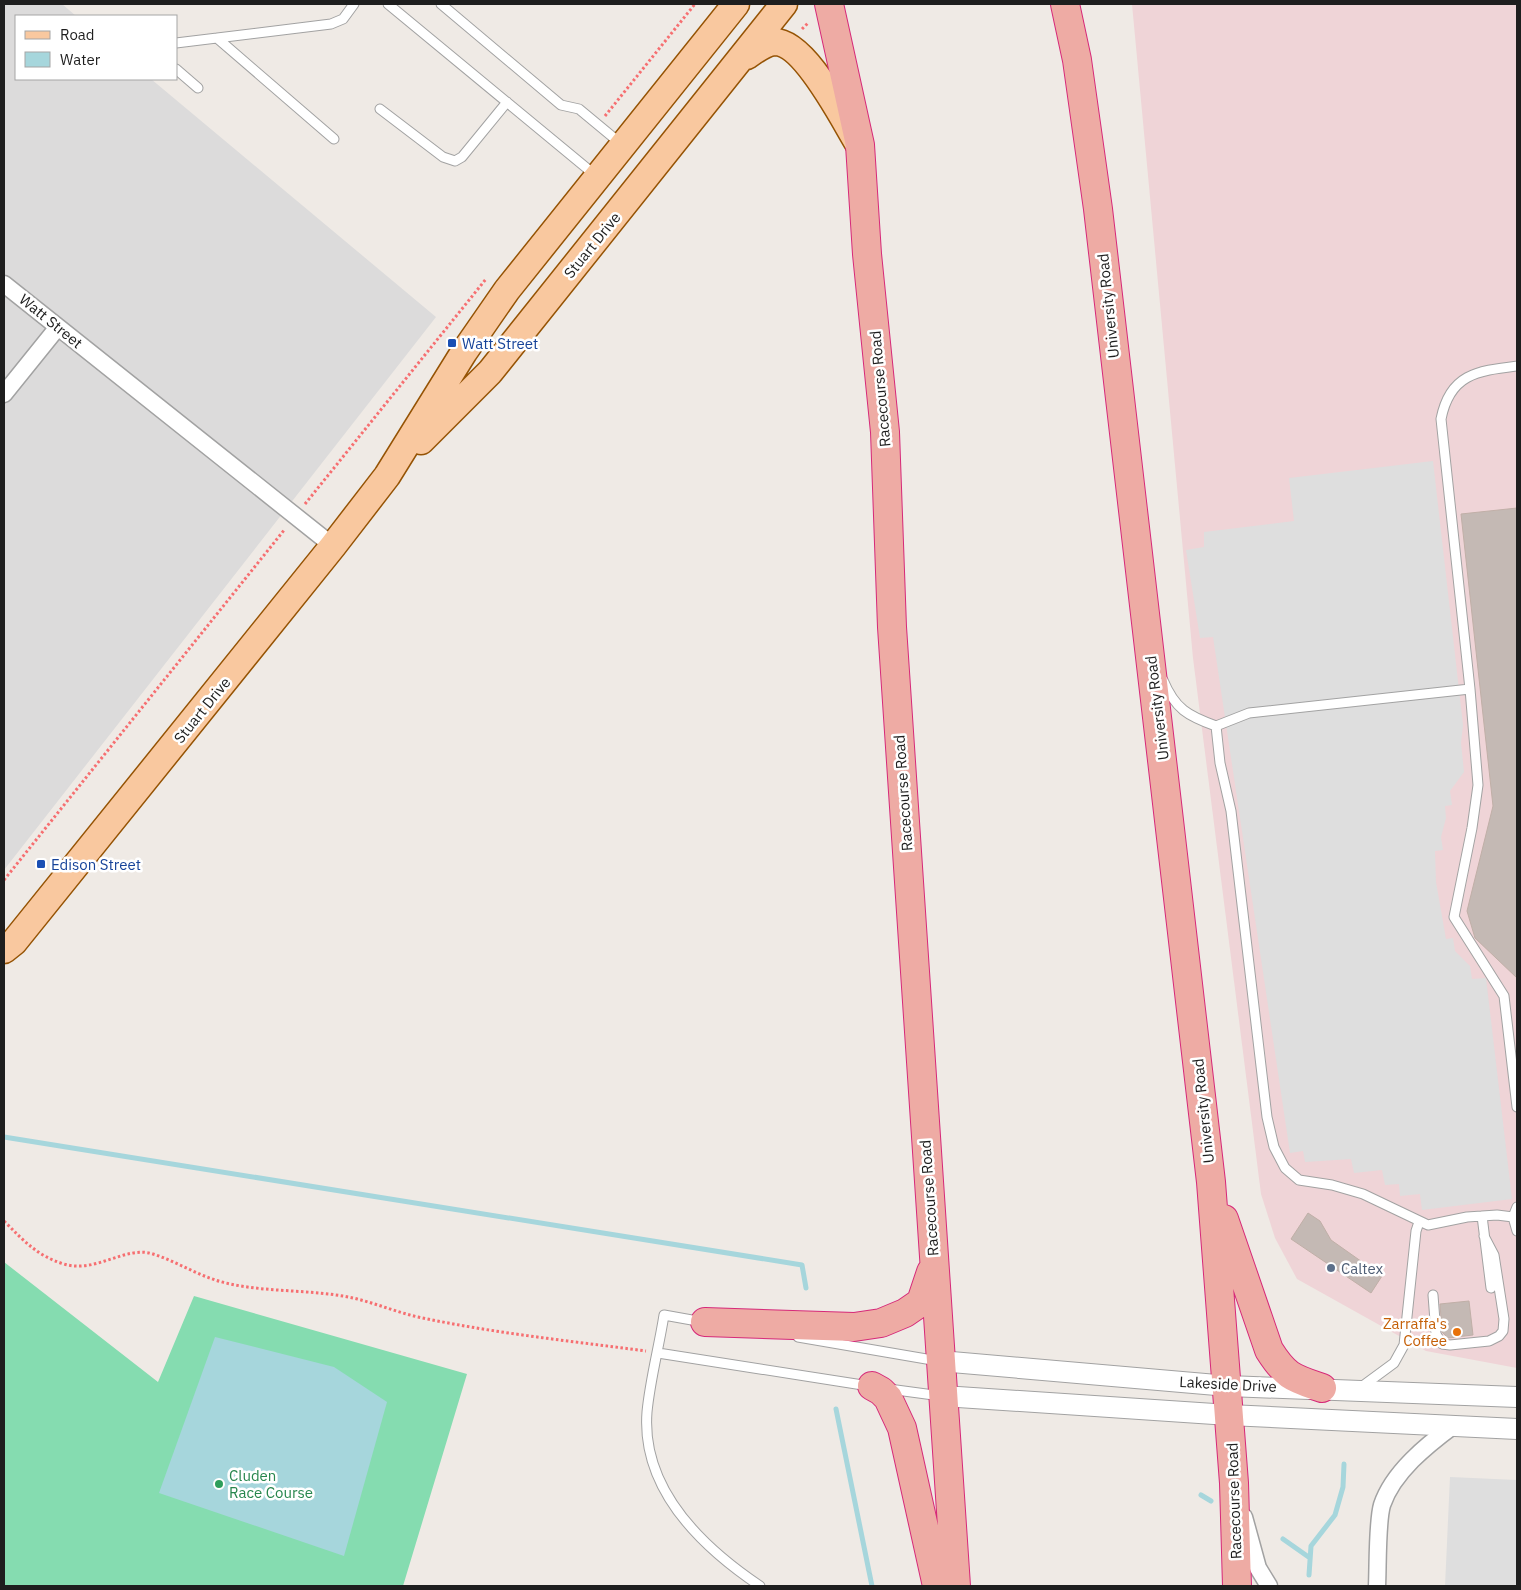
<svg xmlns="http://www.w3.org/2000/svg" width="1521" height="1590" font-family="'IBM Plex Sans',sans-serif">
  <style>
    .residential { fill: #dcdbdb }
    .commercial { fill: #efd4d7 }
    .pitch { fill: #85dcb0 }
    .parking { fill: #dedede }
    .water { fill: #a6d6dc }
    .lines { fill: none; stroke-linecap: round; stroke-linejoin: round }
    .stream { stroke: #a6d6dc; stroke-width: 5 }
    .building { fill: #c4b9b4; stroke: #c0afa7 }
    .service-casing { stroke: #a2a2a2; stroke-width: 11 }
    .minor-casing { stroke: #a2a2a2; stroke-width: 19 }
    .tertiary-casing { stroke: #a2a2a2; stroke-width: 22 }
    .primary-casing { stroke: #955304; stroke-width: 29 }
    .trunk-casing { stroke: #d62979; stroke-width: 30 }
    .path { stroke: #f66f71; stroke-width: 3; stroke-dasharray: 2.5 2.5; stroke-linecap: butt }
    .service { stroke: #fff; stroke-width: 9 }
    .minor { stroke: #fff; stroke-width: 16 }
    .tertiary { stroke: #fff; stroke-width: 20 }
    .primary { stroke: #f9c89f; stroke-width: 26 }
    .trunk { stroke: #eeaba4; stroke-width: 28 }
    .transit-dot { fill: #1a4fb4; stroke: #fff; stroke-width: 2 }
    .service-dot { fill: #5c6f8a; stroke: #fff; stroke-width: 2 }
    .food-dot { fill: #e8710a; stroke: #fff; stroke-width: 2 }
    .leisure-dot { fill: #2e9e5b; stroke: #fff; stroke-width: 2 }
    .labels { text-anchor: middle; dominant-baseline: central; stroke-width: 5; stroke-linejoin: round; paint-order: stroke }
    .street-label { font-size: 15px; fill: #1e1e1e; stroke: #fff }
    .transit-label { font-size: 15px; fill: #164399; stroke: #fff; text-anchor: start }
    .service-label { font-size: 15px; fill: #4e5e75; stroke: #fff; text-anchor: start }
    .food-label { font-size: 15px; fill: #c56008; stroke: #fff; text-anchor: end }
    .leisure-label { font-size: 15px; fill: #27864d; stroke: #fff; text-anchor: start }
  </style>
  <rect width="100%" height="100%" fill="#efeae5"/>
  <path class="residential" d="M4 4H62L76 16H16V79H151L436 317 4 870Z"/>
  <path class="commercial" d="M1132 4H1517V1368L1426 1351 1297 1279 1275 1238 1261 1194 1193 658Z"/>
  <path class="pitch" d="M4 1262 158 1382 194 1296 467 1374 403 1586H4Z"/>
  <path class="parking" d="M1433 461 1463 725 1461 743 1464 772 1450 791 1452 805 1445 806 1446 818 1441 837 1443 850 1435 851 1436 882 1446 939 1453 938 1455 951 1470 966 1472 979 1486 978 1512 1199 1422 1210 1420 1194 1400 1196 1399 1184 1385 1185 1382 1170 1354 1173 1351 1159 1305 1162 1303 1151 1290 1153 1213 637 1200 638 1186 550 1204 547V532L1294 521 1289 478Z
    M1450 1477 1517 1480V1586H1445Z"/>
  <path class="water" d="M215 1337 334 1367 387 1402 344 1556 159 1493Z"/>
  <g class="lines">
    <path class="stream" d="M4 1137 802 1265 806 1288
      M836 1409 872 1586
      M1201 1495 1211 1501
      M1283 1539 1310 1558
      M1309 1575 1311 1546 1335 1515 1343 1487 1344 1464"/>
  </g>
  <path class="building" d="M1517 508V978L1475 938 1467 911 1493 806 1461 514Z
    M1308 1213 1320 1221 1331 1240 1382 1276 1371 1293 1291 1239Z
    M1469 1301 1473 1335 1448 1338 1442 1332 1440 1304Z"/>
  <g class="lines">
    <g class="service-casing">
      <path id="service" d="M388 4 595 175
        M441 4 561 105 579 109 620 143
        M217 38 334 139
        M176 43 331 24 343 19 354 4
        M176 69 198 88
        M380 109 443 157 455 161 462 157 507 102
        M1163 680C1175 709 1188 716 1216 726
        M1470 689 1441 419C1450 374 1477 371 1517 366
        M1517 1207 1513 1217 1517 1231
        M1482 1216 1491 1288
        M1513 1217 1497 1215 1467 1217 1428 1225 1363 1194 1332 1185 1299 1180 1285 1168 1274 1147 1267 1117 1231 811 1220 763 1216 726 1249 713 1470 689 1478 785 1472 828 1454 917 1504 996 1517 1107
        M1433 1295 1436 1334 1442 1344 1450 1345 1489 1341 1499 1336 1503 1331 1504 1319 1494 1255 1484 1236
        M703 1322 664 1315C659 1347 650 1380 647 1412 641 1490 702 1547 760 1586
        M798 1337 938 1361
        M658 1353 869 1386
        M1360 1388 1394 1363 1404 1345 1416 1231 1419 1222
        M889 1389 941 1396"/>
    </g>
    <g class="minor-casing">
      <path id="minor" d="M4 284 333 546
        M4 394 58 327
        M1244 1517 1258 1568 1269 1586
        M1377 1586C1378 1566 1377 1522 1382 1505 1393 1472 1427 1445 1454 1425"/>
    </g>
    <g class="tertiary-casing">
      <path id="tertiary" d="M940 1361 1228 1386 1517 1397
        M943 1396 1229 1415 1517 1429"/>
    </g>
    <g class="primary-casing">
      <path id="primary" d="M747 56C754 51 764 43 774 42 805 41 843 119 858 143
        M421 441 490 372 784 4
        M4 950 14 942 333 546 387 476 464 352 507 290 736 4"/>
    </g>
    <g class="trunk-casing">
      <path id="trunk" d="M829 4 860 145 867 254 885 432 892 627 956 1586
        M1065 4 1077 60 1098 209 1211 1182 1234 1483 1237 1586
        M1224 1219 1269 1350C1286 1377 1293 1378 1322 1388
        M705 1322 854 1327 881 1323 905 1313 921 1302 931 1272
        M872 1386 881 1391 888 1398 902 1428 937 1586"/>
    </g>
    <path class="path" d="M802 29 808 23
      M605 116 695 4
      M305 504 486 279
      M4 880 285 529
      M4 1221C23 1240 37 1256 64 1264 95 1274 126 1245 153 1254 178 1262 200 1277 226 1283 268 1293 312 1289 353 1298 375 1303 396 1312 418 1317 493 1333 570 1341 646 1351"/>
    <use href="#service" class="service"/>
    <use href="#minor" class="minor"/>
    <use href="#tertiary" class="tertiary"/>
    <use href="#primary" class="primary"/>
    <use href="#trunk" class="trunk"/>
  </g>
  <g class="transit-dot">
    <rect x="447" y="338" width="10" height="10" rx="2.5"/>
    <rect x="36" y="859" width="10" height="10" rx="2.5"/>
  </g>
  <circle class="service-dot" cx="1331" cy="1268" r="5"/>
  <circle class="food-dot" cx="1457" cy="1332" r="5"/>
  <circle class="leisure-dot" cx="219" cy="1484" r="5"/>
  <g class="labels">
    <g class="street-label">
      <text transform="translate(592 245) rotate(-51)">Stuart Drive</text>
      <text transform="translate(1108 306) rotate(-96)">University Road</text>
      <text transform="translate(51 321) rotate(39)">Watt Street</text>
      <text transform="translate(880 389) rotate(-95)">Racecourse Road</text>
      <text transform="translate(1157 708) rotate(-97)">University Road</text>
      <text transform="translate(202 710) rotate(-51)">Stuart Drive</text>
      <text transform="translate(903 793) rotate(-94)">Racecourse Road</text>
      <text transform="translate(1203 1111) rotate(-96)">University Road</text>
      <text transform="translate(929 1198) rotate(-94)">Racecourse Road</text>
      <text transform="translate(1228 1384) rotate(3)">Lakeside Drive</text>
      <text transform="translate(1234 1501) rotate(-92)">Racecourse Road</text>
    </g>
    <g class="transit-label">
      <text x="462" y="343">Watt Street</text>
      <text x="51" y="864">Edison Street</text>
    </g>
    <g class="service-label">
      <text x="1341" y="1268">Caltex</text>
    </g>
    <g class="food-label">
      <text x="1447" y="1323">Zarraffa's<tspan x="1447" dy="17">Coffee</tspan></text>
    </g>
    <g class="leisure-label">
      <text x="229" y="1475">Cluden<tspan x="229" dy="17">Race Course</tspan></text>
    </g>
  </g>
  <rect width="1521" height="1590" fill="none" stroke="#1e1e1e" stroke-width="10"/>
  <rect x="15" y="15" width="162" height="65" fill="#ffffff" stroke="#a5a5a5"/>
  <rect x="25" y="31" width="25" height="8" fill="#f9c89f" stroke="#a5a5a5"/>
  <text x="60" y="40" font-size="15" fill="#1e1e1e">Road</text>
  <rect x="25" y="52" width="25" height="15" fill="#a6d6dc" stroke="#a5a5a5"/>
  <text x="60" y="65" font-size="15" fill="#1e1e1e">Water</text>
</svg>
